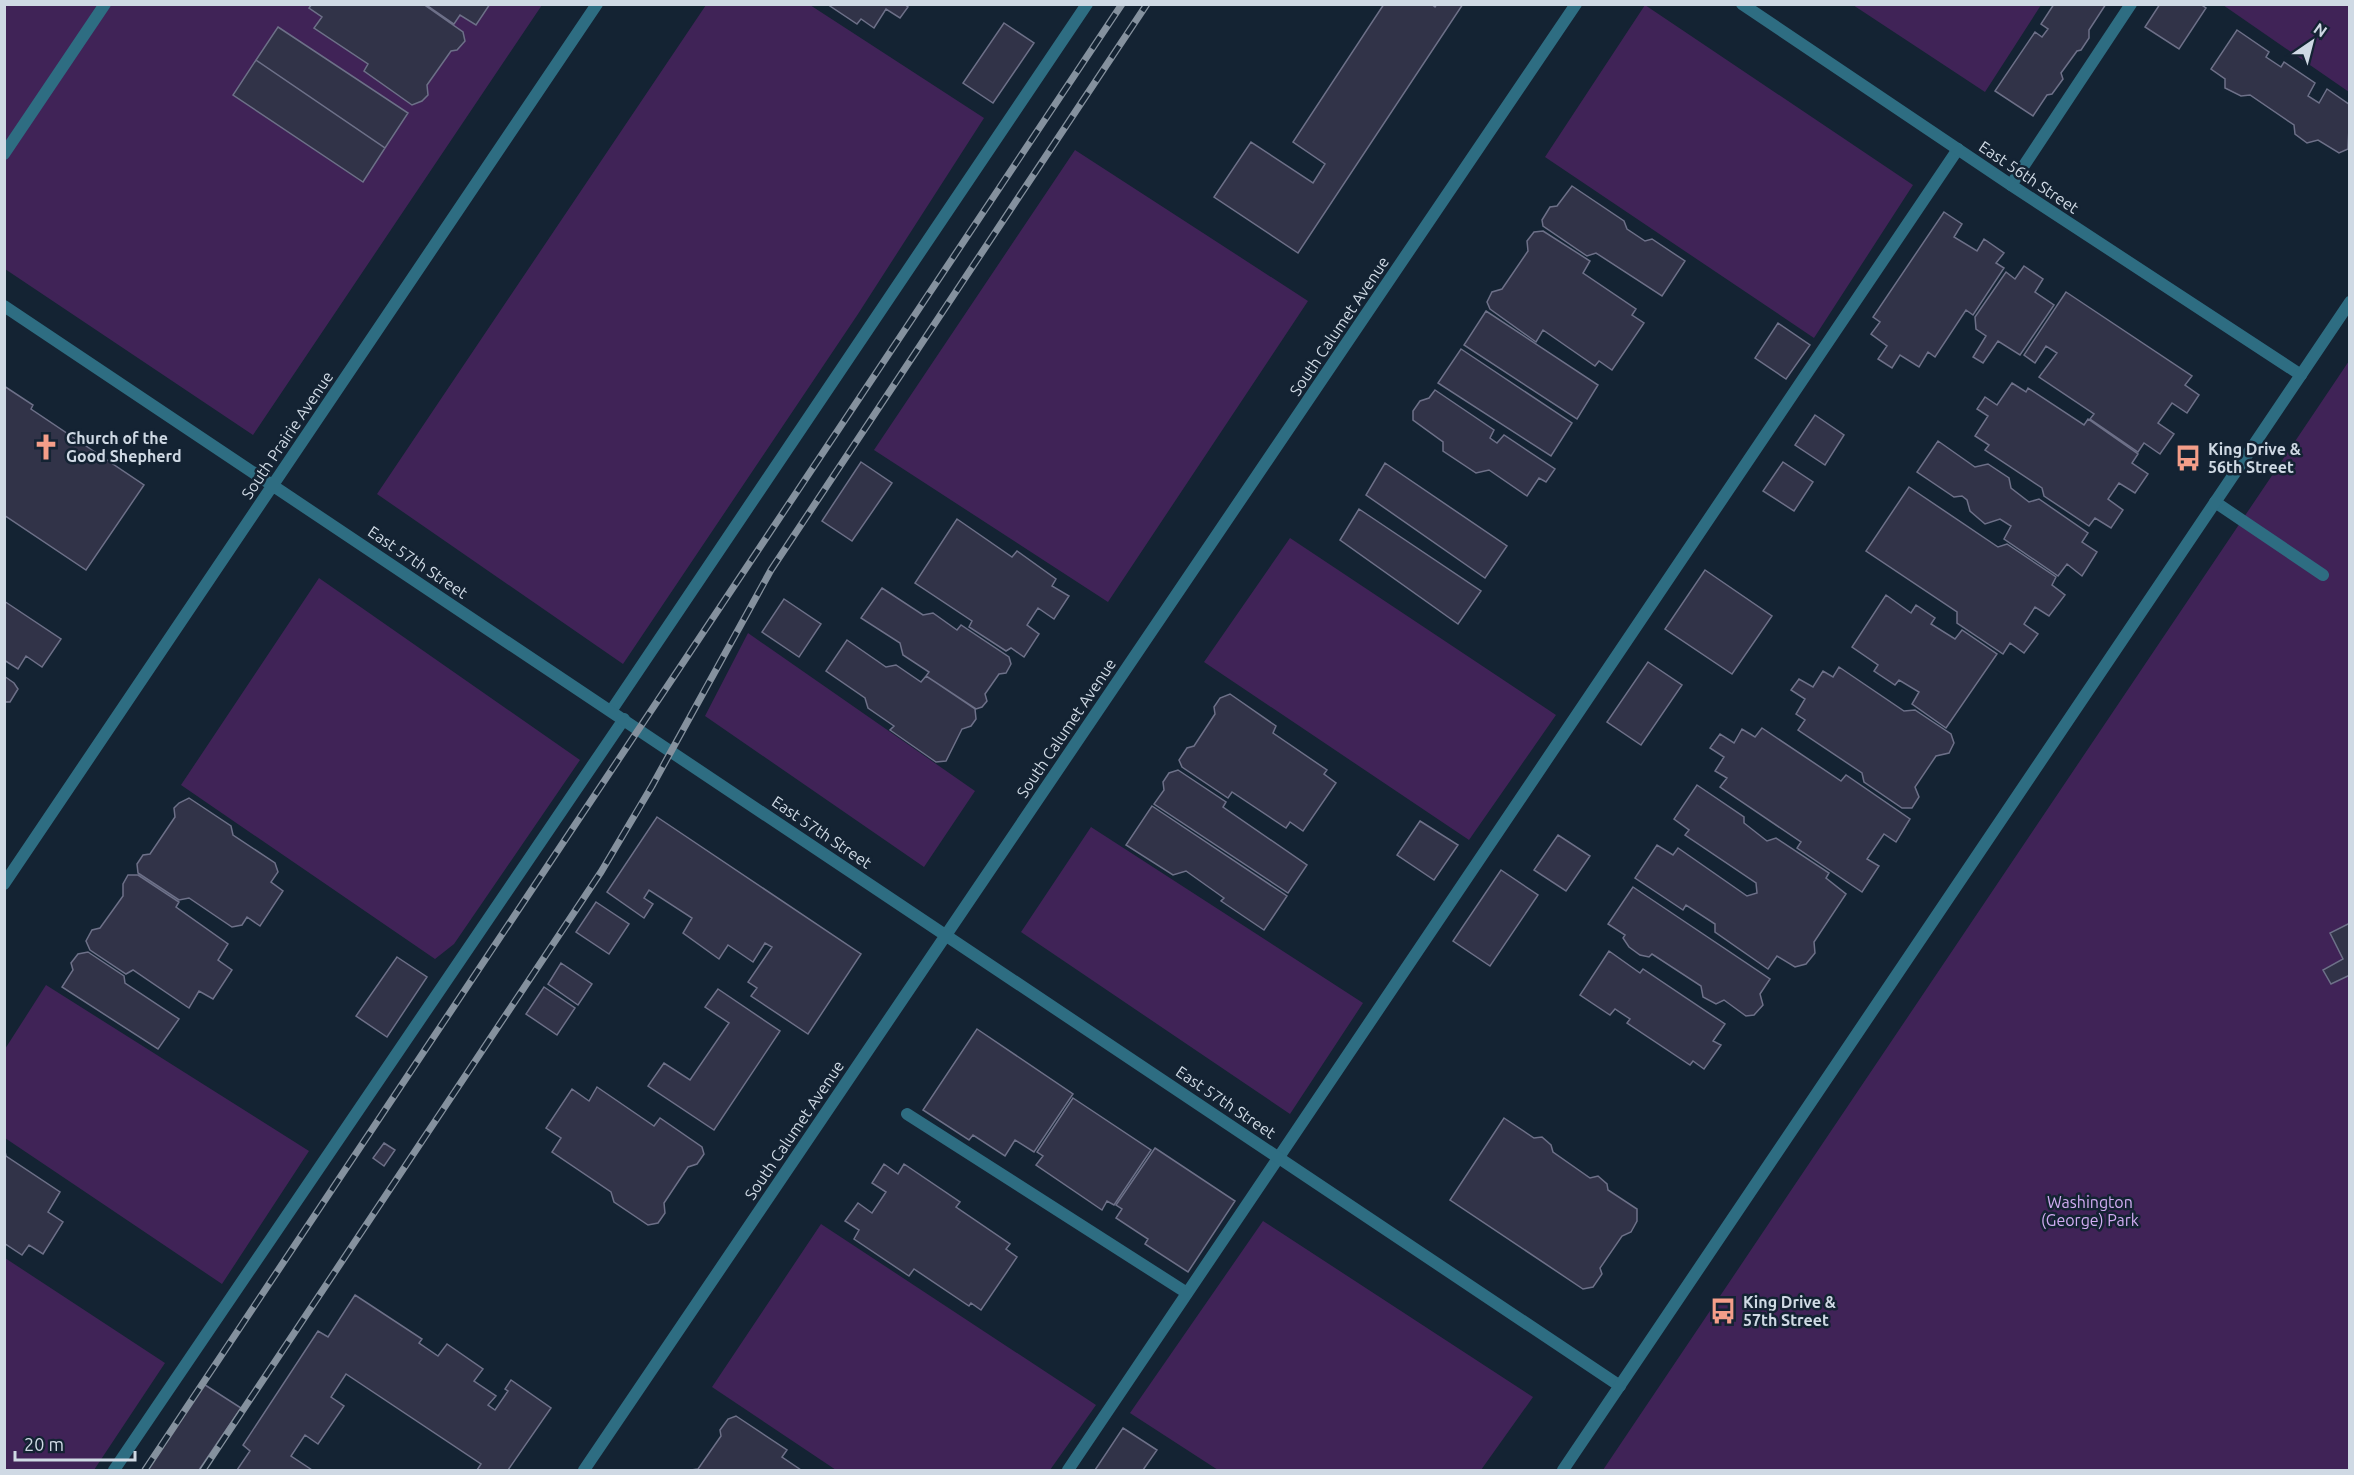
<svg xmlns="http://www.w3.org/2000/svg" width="2354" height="1475" font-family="Ubuntu,sans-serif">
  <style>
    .green { fill: #402357 }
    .building { fill: #313348; stroke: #6d7088; stroke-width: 1.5 }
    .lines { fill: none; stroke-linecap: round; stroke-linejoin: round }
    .service { stroke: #2e6d82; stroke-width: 12 }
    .minor { stroke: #2e6d82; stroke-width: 12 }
    .tertiary { stroke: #2e6d82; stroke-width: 12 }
    .rail-casing { stroke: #85919e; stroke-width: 7 }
    .rail { stroke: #142333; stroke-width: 4.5; stroke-dasharray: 14; stroke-linecap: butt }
    .labels { text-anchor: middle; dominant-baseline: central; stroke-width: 5; stroke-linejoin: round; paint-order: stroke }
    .street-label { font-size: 16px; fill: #cfd9e4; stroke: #142333 }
    .poi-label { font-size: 16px; font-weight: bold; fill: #cfd9e4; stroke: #142333; text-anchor: start }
    .park-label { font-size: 16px; fill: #d2adf3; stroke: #142333 }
  </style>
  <rect width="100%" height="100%" fill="#142333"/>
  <path class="green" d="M4 5H542L253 435 5 269Z
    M706 5H810L984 118 858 314 623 664 377 494Z
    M1645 5 1913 185 1814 338 1545 157Z
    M1853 5 2041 4V5L1985 92Z
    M2223 5H2349V92Z
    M1075 150 1308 301 1108 602 874 450Z
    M2349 361V1470H1603Z
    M1290 538 1556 715 1469 840 1204 662Z
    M319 578 580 760 454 944 435 959 181 785Z
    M748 633 975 791 924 867 705 716Z
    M1091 827 1363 1003 1290 1114 1021 932Z
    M46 985 309 1151 222 1284 5 1138V1049Z
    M1263 1221 1533 1397 1481 1470H1218L1130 1413Z
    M821 1224 1096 1405 1050 1470H836L712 1387Z
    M5 1258 165 1363 94 1470H5Z"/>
  <path class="building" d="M312 4H423L463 32 465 41 457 50 451 51 427 85 428 95 422 101 412 105 364 71 368 64 314 28 322 17 309 8Z
    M425 4H490L476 25 460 15 454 24Z
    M827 4H904L908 7 900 18 886 9 874 28 861 19 857 24Z
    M1384 4H1431L1435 7 1437 4H1463L1298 253 1214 197 1251 142 1313 183 1325 164 1293 142Z
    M2054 4H2106L2089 30V38L2081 50 2077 51 2061 73 2063 79 2052 94 2047 95 2033 116 1995 91 2035 32 2042 37 2048 29 2041 24Z
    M2160 4H2200L2206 8 2179 49 2145 27Z
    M1004 23 1034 43 993 103 963 83Z
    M278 27 408 113 385 148 256 60Z
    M2237 30 2269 52 2266 57 2281 67 2284 62 2315 83 2308 96 2319 103 2327 89 2350 105 2348 149 2339 153 2318 140 2307 143 2295 134 2294 125 2250 95 2241 96 2225 88V79L2211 69Z
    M256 60 385 148 363 182 233 95Z
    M1572 186 1624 221 1627 229 1645 241 1652 239 1685 261 1662 296 1596 253 1587 256 1543 226 1542 220 1550 207 1557 206Z
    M1944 212 1962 224 1954 237 1977 251 1984 239 2004 253 1996 263 2004 268 1973 315 1966 310 1935 357 1928 352 1919 367 1900 355 1892 368 1878 359 1887 346 1871 334 1880 322 1873 317Z
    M1543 231 1590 261 1583 273 1636 309 1632 315 1644 323 1612 370 1599 361 1595 366 1543 330 1536 342 1490 309 1487 302 1492 292 1502 289 1528 251 1527 241 1534 232Z
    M2024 266 2043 279 2035 292 2054 305 2020 355 1998 341 1983 363 1973 357 1986 336 1976 329 1975 317 2006 272 2015 279Z
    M2066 292 2192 376 2185 385 2199 395 2187 413 2172 403 2158 423 2174 434 2160 454 2144 443 2138 452 2090 419 2094 414 2039 377 2057 353 2046 346 2035 363 2024 355Z
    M1486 311 1598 385 1577 419 1464 345Z
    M1778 323 1810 345 1786 379 1755 358Z
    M1461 349 1572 423 1551 456 1438 383Z
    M2012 383 2026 392 2028 388 2084 425 2088 419 2138 454 2132 463 2148 474 2135 493 2119 483 2108 499 2123 510 2111 528 2095 518 2089 526 2044 496 2042 488 1985 450 1989 445 1975 436 1988 416 1977 409 1985 397 1997 405Z
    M4 386 33 405 31 409 144 485 86 570 4 515Z
    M1435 390 1494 430 1490 438 1497 443 1504 435 1555 469 1546 482 1539 478 1527 496 1489 470 1476 473 1443 451V442L1413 420V411L1420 401 1429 398Z
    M1815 415 1844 435 1825 465 1795 445Z
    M1938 441 1975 467 1988 464 2009 478 2011 488 2029 502 2039 499 2088 533 2082 542 2097 552 2082 576 2067 564 2058 576 2004 539 2011 526 2000 519 1985 524 1970 511 1967 500 1962 496 1954 497 1917 472Z
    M861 462 892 483 852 541 822 521Z
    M1783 462 1813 482 1794 511 1763 491Z
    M1385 463 1507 546 1485 578 1366 495Z
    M1909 487 1998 547 2007 544 2056 577 2052 585 2065 595 2049 616 2035 607 2024 624 2038 634 2024 653 2010 643 2003 654 1957 623V612L1866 551Z
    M1359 509 1481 591 1458 624 1340 540Z
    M957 519 1012 557 1017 551 1056 579 1052 586 1069 596 1054 619 1038 608 1027 625 1039 634 1024 657 1011 648 1006 651 969 627 972 621 915 583Z
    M1705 570 1772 616 1732 674 1665 629Z
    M882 588 923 615 933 613 957 630 961 625 1009 657 1011 664 1006 673 999 674 985 694 987 701 982 707 976 709 926 676 929 672 903 655 900 643 861 618Z
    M1886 595 1911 613 1916 605 1935 618 1931 624 1955 639 1962 630 1997 654 1946 728 1912 704 1919 692 1899 680 1895 685 1874 671 1878 665 1852 647Z
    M784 599 821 624 799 657 762 632Z
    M4 601 61 639 42 667 26 656 18 669 4 660Z
    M847 640 886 667 896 665 921 682 926 676 975 709 976 719 971 726 962 729 946 761 936 762 890 730 894 726 868 708 865 698 826 671Z
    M1648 662 1682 685 1641 745 1607 722Z
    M1839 667 1904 711 1915 710 1951 734 1954 743 1949 753 1936 756 1915 787 1919 797 1912 808H1902L1864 782 1862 773 1798 730 1805 720 1796 714 1805 699 1791 690 1799 679 1813 687 1823 671 1833 677Z
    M4 676 14 683 18 689 10 702H4Z
    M1230 694 1276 726 1273 733 1327 770 1324 774 1336 783 1303 831 1290 822 1286 828 1232 792 1228 798 1182 767 1179 760 1187 748 1194 746 1215 714 1214 707 1220 698Z
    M1762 728 1841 781 1846 775 1910 819 1896 842 1884 834 1867 859 1879 866 1862 892 1797 848 1801 842 1720 787 1727 778 1715 771 1724 757 1710 748 1720 734 1734 743 1742 729 1755 737Z
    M1178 770 1226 802 1223 807 1307 865 1288 893 1154 804 1164 790 1163 782 1169 773Z
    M1697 785 1744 817V823L1767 841 1776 838 1829 873 1826 878 1846 894 1814 942 1815 953 1806 964 1795 967 1777 956 1768 969 1715 932V924L1686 905 1683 910 1635 878 1657 845 1673 855 1678 848 1747 896 1757 893 1756 883 1685 835 1689 830 1674 819Z
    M189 798 231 826 233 835 275 863 278 872 271 882 283 891 260 926 247 917 242 925 232 927 189 898 179 900 138 873 137 864 143 855 150 854 175 817 174 808 179 803Z
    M1152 806 1287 896 1264 930 1221 901 1224 898 1186 871 1173 875 1126 845Z
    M657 817 861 954 808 1034 751 996 757 988 748 982 772 947 765 943 753 962 728 945 719 959 683 933 692 918 649 890 644 898 653 904 644 918 607 892Z
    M1420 821 1458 845 1434 880 1397 855Z
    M1558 835 1590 856 1566 891 1534 870Z
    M1501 870 1538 895 1490 966 1453 941Z
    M128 875H138L179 902 176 907 228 944 218 960 232 970 213 999 199 991 189 1008 133 970 126 974 90 950 86 941 92 930 100 928 123 896V884Z
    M1633 887 1770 979 1760 994 1763 1005 1754 1015 1746 1016 1724 1000 1716 1004 1703 997 1701 986 1652 954 1649 957 1640 955 1629 947 1623 938 1625 935 1608 924Z
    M596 902 629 924 609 954 576 932Z
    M2350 923V975L2331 984 2323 970 2343 959 2330 933Z
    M1609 951 1640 973 1643 969 1725 1024 1713 1041 1721 1045 1704 1069 1693 1061 1690 1065 1627 1023 1630 1019 1615 1009 1610 1015 1580 995Z
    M88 952 124 976 125 983 179 1019 158 1049 62 987 73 970 71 963 78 954Z
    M397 957 427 977 387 1037 356 1016Z
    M561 963 592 984 578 1005 548 984Z
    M544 987 575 1008 557 1035 526 1014Z
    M718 989 780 1031 714 1130 648 1086 664 1063 690 1080 729 1023 705 1007Z
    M977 1029 1073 1094 1034 1152 1015 1140 1005 1156 973 1135 969 1140 923 1110Z
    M597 1087 654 1126 660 1118 702 1147 704 1154 697 1164 688 1167 664 1203 665 1213 658 1223 648 1225 614 1202 611 1192 552 1152 561 1138 546 1128 572 1089 589 1101Z
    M1073 1098 1151 1150 1114 1205 1107 1201 1102 1210 1036 1165 1043 1156 1037 1152Z
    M1504 1118 1534 1138 1542 1137 1551 1145 1553 1152 1590 1178 1598 1176 1607 1184 1608 1190 1637 1209V1221L1631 1232 1622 1236 1600 1268 1602 1274 1593 1287 1583 1289 1450 1200Z
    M384 1143 395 1150 384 1166 373 1158Z
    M4 1147 6 1156 60 1192 48 1212 63 1222 43 1254 29 1245 22 1255 4 1243Z
    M1155 1148 1235 1201 1188 1272 1145 1244 1148 1239 1116 1218 1122 1209 1116 1205Z
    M884 1164 898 1174 904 1164 960 1202 956 1207 1010 1244 1006 1249 1017 1257 981 1310 971 1303 969 1306 914 1269 909 1276 854 1239 859 1230 845 1221 858 1203 872 1213 886 1192 872 1183Z
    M355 1295 422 1339 419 1343 438 1356 447 1344 483 1369 474 1381 496 1396 488 1405 495 1410 508 1391 505 1389 511 1380 551 1408 508 1470H477L481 1464 346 1374 331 1397 344 1406 318 1444 305 1435 291 1456 312 1470H237L250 1451 243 1445 318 1331 328 1337Z
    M202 1383 241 1408 199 1470H142Z
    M736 1416 787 1450 782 1457 801 1470H691L698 1469 721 1436 720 1430 728 1419Z
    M1123 1428 1157 1450 1143 1470H1095Z"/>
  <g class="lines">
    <path class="service" d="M4 154 105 4
      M2011 185 2131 4
      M2215 502 2323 575
      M611 711 1087 4
      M907 1114 1187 1293
      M114 1470 624 719
      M1068 1470 1958 149"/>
    <path class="minor" d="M1742 4 2011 185 2301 375
      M4 306 1620 1386
      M4 884 597 4
      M584 1470 1576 4"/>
    <path class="tertiary" d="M1563 1470 2350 302"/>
    <g class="rail-casing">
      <path id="rail" d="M145 1470 1122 4
        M203 1470 601 872 652 786 771 570 1147 4"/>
    </g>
    <use href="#rail" class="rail"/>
  </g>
  <defs>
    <g id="church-bare" transform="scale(2.07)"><path d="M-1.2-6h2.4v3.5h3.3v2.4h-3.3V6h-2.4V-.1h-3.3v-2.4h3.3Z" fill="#f49e89" stroke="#142333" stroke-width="2.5" paint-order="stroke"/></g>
    <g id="bus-bare" transform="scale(2.07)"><path d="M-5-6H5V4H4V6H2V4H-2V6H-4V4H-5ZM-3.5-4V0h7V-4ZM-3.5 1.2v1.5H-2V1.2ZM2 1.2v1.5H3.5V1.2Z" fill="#f49e89" stroke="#142333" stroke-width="2.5" paint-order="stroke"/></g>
  </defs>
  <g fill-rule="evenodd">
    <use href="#church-bare" x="46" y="447"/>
    <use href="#bus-bare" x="2188" y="458"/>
    <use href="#bus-bare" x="1723" y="1311"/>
  </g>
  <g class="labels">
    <g class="street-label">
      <text transform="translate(2029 177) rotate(34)">East 56th Street</text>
      <text transform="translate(1339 326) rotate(-56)">South Calumet Avenue</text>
      <text transform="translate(287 435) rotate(-56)">South Prairie Avenue</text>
      <text transform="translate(418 562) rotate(34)">East 57th Street</text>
      <text transform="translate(1066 728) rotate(-56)">South Calumet Avenue</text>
      <text transform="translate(822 832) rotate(34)">East 57th Street</text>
      <text transform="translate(1226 1102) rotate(34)">East 57th Street</text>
      <text transform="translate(794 1130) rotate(-56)">South Calumet Avenue</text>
    </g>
    <g class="poi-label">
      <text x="66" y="438">Church of the<tspan x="66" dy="18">Good Shepherd</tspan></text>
      <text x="2208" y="449">King Drive &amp;<tspan x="2208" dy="18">56th Street</tspan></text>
      <text x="1743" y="1302">King Drive &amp;<tspan x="1743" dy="18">57th Street</tspan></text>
    </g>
    <g class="park-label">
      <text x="2090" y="1202">Washington<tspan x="2090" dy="18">(George) Park</tspan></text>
    </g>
  </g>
  <rect width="2354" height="1475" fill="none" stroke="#cfd9e4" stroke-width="12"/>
  <g transform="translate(2312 42) rotate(35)" stroke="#142333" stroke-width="4.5" paint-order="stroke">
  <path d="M0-4.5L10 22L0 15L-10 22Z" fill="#cfd9e4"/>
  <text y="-9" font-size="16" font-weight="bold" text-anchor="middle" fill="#cfd9e4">N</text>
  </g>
  <path d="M15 1451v9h120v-9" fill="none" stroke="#cfd9e4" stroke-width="3"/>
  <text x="24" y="1451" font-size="18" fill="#cfd9e4" stroke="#142333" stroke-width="4.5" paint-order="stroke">20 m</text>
</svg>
